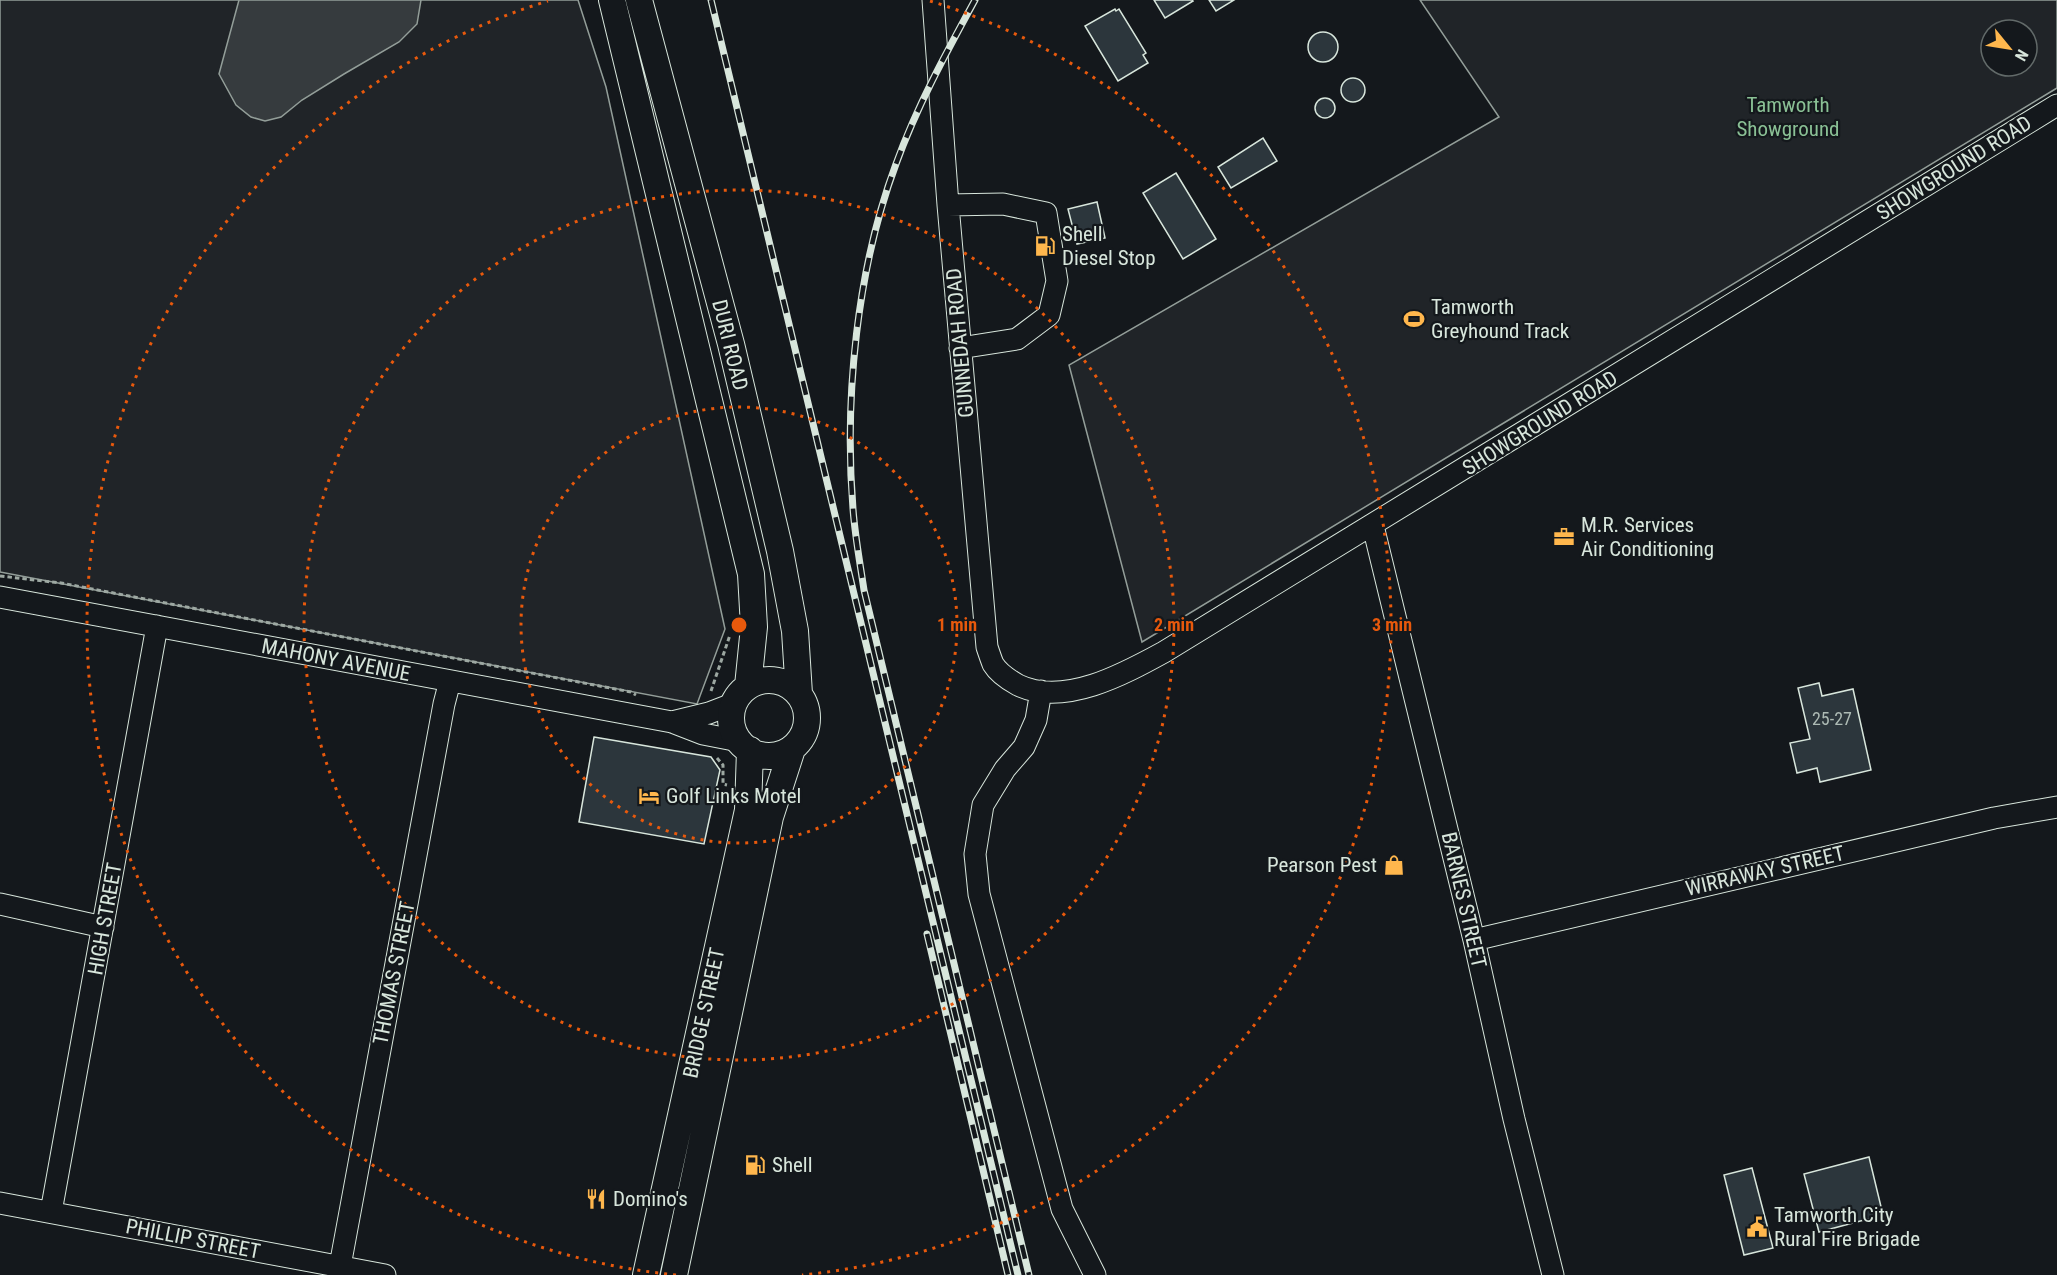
<svg xmlns="http://www.w3.org/2000/svg" width="2057" height="1275" font-family="'Roboto Condensed',sans-serif">
  <style>
    .green { fill: #202428; stroke: #939e99; stroke-width: 1.5; fill-rule: evenodd }
    .water { fill: #363b3e; stroke: #939e99; stroke-width: 1.5 }
    .building { fill: #2c363c; stroke: #d8e6dc; stroke-width: 1.5 }
    .lines { fill: none; stroke-linecap: round; stroke-linejoin: round }
    .minor-casing { stroke: #d8e6dc; stroke-width: 23 }
    .major-casing { stroke: #d8e6dc; stroke-width: 28 }
    .path { stroke: #9da8a2; stroke-width: 3; stroke-dasharray: 4.5 3; stroke-linecap: butt }
    .minor { stroke: #14181c; stroke-width: 21 }
    .major { stroke: #14181c; stroke-width: 26 }
    .rail-casing { stroke: #d8e6dc; stroke-width: 7 }
    .rail { stroke: #14181c; stroke-width: 4.5; stroke-dasharray: 14; stroke-linecap: butt }
    .ring { fill: none; stroke: #e8590c; stroke-width: 3; stroke-dasharray: 3 6 }
    .labels { text-anchor: middle; dominant-baseline: central; stroke-width: 4.5; stroke-linejoin: round; paint-order: stroke }
    .number-label { font-size: 18px; fill: #adbab4 }
    .park-label { font-size: 21px; fill: #8ac095; stroke: #14181c }
    .street-label { font-size: 21px; fill: #d8e6dc; stroke: #14181c }
    .poi-label { font-size: 21px; fill: #d8e6dc; stroke: #14181c; text-anchor: start }
    .centre { fill: #e8590c; stroke: #14181c; stroke-width: 3 }
    .ring-label { font-size: 18px; text-anchor: middle; font-weight: bold; fill: #e8590c; stroke: #14181c; stroke-width: 4.5; stroke-linejoin: round; paint-order: stroke }
  </style>
  <rect width="100%" height="100%" fill="#14181c"/>
  <path class="green" d="M0 0H578L606 87 725 629 697 704 0 572Z
    M1420 0H2057V88L1142 642 1069 365 1499 117ZM1991 30H2027V66H1991Z"/>
  <path class="water" d="M239 0H421L417 24 399 42 344 74 302 100 281 117 265 121 251 117 236 105 219 74Z"/>
  <path class="building" d="M1154 0H1192L1193 1 1165 18Z
    M1209 0H1234L1216 11Z
    M1115 9 1116 11 1119 9 1146 53 1143 55 1148 63 1118 81 1085 26Z
    M1308 47a15 15 0 1 1 30 0a15 15 0 1 1-30 0Z
    M1341 90a12 12 0 1 1 24 0a12 12 0 1 1-24 0Z
    M1315 108a10 10 0 1 1 20 0a10 10 0 1 1-20 0Z
    M1263 138 1277 161 1231 188 1218 167Z
    M1176 173 1216 239 1183 259 1143 193Z
    M1097 202 1105 238 1077 244 1068 209Z
    M1819 683 1822 696 1853 689 1871 770 1820 782 1817 768 1797 773 1790 743 1810 739 1798 688Z
    M594 737 711 757 720 770 704 844 579 822Z
    M1869 1157 1883 1215 1819 1232 1804 1174Z
    M1752 1168 1773 1248 1744 1255 1724 1175Z"/>
  <g class="lines">
    <g class="minor-casing">
      <path id="minor" d="M933 0 948 205 987 647C989 653 991 659 993 664 999 674 1009 680 1018 685 1064 707 1124 674 1164 652L2057 105
        M948 205 1003 204 1046 213 1057 281 1049 315 1017 339 960 348
        M1373 526 1474 940 1514 1119 1553 1275
        M0 597 672 722 703 734 739 741
        M1041 691 1036 720 1024 747 1005 769 983 805 975 854 979 894 1062 1209 1095 1275
        M672 722 709 713 735 703
        M0 904 103 927
        M1474 940 1994 818 2057 807
        M0 1203 385 1275
        M51 1212 157 626
        M340 1266 444 704 450 681"/>
    </g>
    <g class="major-casing">
      <path id="major" d="M612 0 751 574 754 627 748 686
        M639 0 731 344 780 551 795 631 799 694
        M731 718a38 38 0 1 1 76 0a38 38 0 1 1-76 0Z
        M646 1275 748 810 750 750
        M674 1275 770 817 792 749"/>
    </g>
    <path class="path" d="M0 576 61 583 631 692 636 695
      M711 691 730 635
      M717 758 723 765V784L727 785"/>
    <use href="#minor" class="minor"/>
    <use href="#major" class="major"/>
    <g class="rail-casing">
      <path id="rail" d="M711 0 1018 1275
        M975 0C946 53 917 106 896 164 857 268 844 398 853 509 855 536 860 563 864 590L1029 1275
        M927 934 1008 1275"/>
    </g>
    <use href="#rail" class="rail"/>
  </g>
  <g class="ring">
    <circle cx="739" cy="625" r="218"/>
    <circle cx="739" cy="625" r="435"/>
    <path d="M676 1275A653 653 0 0 1 548 1M930 1A653 653 0 0 1 802 1275"/>
  </g>
  <defs>
    <g id="fuel-bare" transform="scale(1.62)"><path d="M-5.5-6h7V0h2V4h1.3V-2.5L3-4.5l.8-.8L6-3V5H2.5V1h-1V6h-7ZM-4.2-4.7v3.2H.2V-4.7Z" fill="#ffb74d" stroke="#14181c" stroke-width="2.5" paint-order="stroke"/></g>
    <g id="stadium-bare" transform="scale(1.62)"><path d="M0-5a6.5 5 0 1 0 0 10a6.5 5 0 1 0 0-10ZM-3.5-1.8h7v3.6h-7Z" fill="#ffb74d" stroke="#14181c" stroke-width="2.5" paint-order="stroke"/></g>
    <g id="office-bare" transform="scale(1.62)"><path d="M-6-3h4V-5.5h4V-3h4V5H-6ZM-1-4.5V-3h2v-1.5ZM-6 0V1H6V0Z" fill="#ffb74d" stroke="#14181c" stroke-width="2.5" paint-order="stroke"/></g>
    <g id="hotel-bare" transform="scale(1.62)"><path d="M-6-4.5h1.5V1H6V5H4.5V3h-9V5H-6ZM-4 0a1.8 1.8 0 1 1 3.6 0ZM.5 0V-2.5h3Q6-2.5 6 0Z" fill="#ffb74d" stroke="#14181c" stroke-width="2.5" paint-order="stroke"/></g>
    <g id="shop-bare" transform="scale(1.62)"><path d="M-5-2.5h2.3a2.7 3.5 0 0 1 5.4 0H5L5.5 6h-11ZM-1.5-2.5h3a1.5 2.3 0 0 0-3 0Z" fill="#ffb74d" stroke="#14181c" stroke-width="2.5" paint-order="stroke"/></g>
    <g id="restaurant-bare" transform="scale(1.62)"><path d="M-5-6h1v4h1v-4h1v4h1v-4h1v5L-1.5 .5V6h-2V.5L-5-1ZM5-6V6H3V1.5H1.5Q1.5-4 5-6Z" fill="#ffb74d" stroke="#14181c" stroke-width="2.5" paint-order="stroke"/></g>
    <g id="civic-bare" transform="scale(1.62)"><path d="M-.6-6.5H3V-4.5H.6V-3L4-1V1h2V6H-6V1h2V-1L-.6-3ZM-1.2 2.5V6h2.4V2.5Z" fill="#ffb74d" stroke="#14181c" stroke-width="2.5" paint-order="stroke"/></g>
  </defs>
  <g fill-rule="evenodd">
    <use href="#fuel-bare" x="1045" y="246"/>
    <use href="#stadium-bare" x="1414" y="319"/>
    <use href="#office-bare" x="1564" y="537"/>
    <use href="#hotel-bare" x="649" y="796"/>
    <use href="#shop-bare" x="1394" y="865"/>
    <use href="#fuel-bare" x="755" y="1165"/>
    <use href="#restaurant-bare" x="596" y="1199"/>
    <use href="#civic-bare" x="1757" y="1227"/>
  </g>
  <g class="labels">
    <g class="number-label">
      <text x="1832" y="718">25-27</text>
    </g>
    <g class="park-label">
      <text x="1788" y="105">Tamworth<tspan x="1788" dy="24">Showground</tspan></text>
    </g>
    <g class="street-label">
      <text transform="translate(1954 168) rotate(-32)">SHOWGROUND ROAD</text>
      <text transform="translate(960 343) rotate(-95)">GUNNEDAH ROAD</text>
      <text transform="translate(730 345) rotate(76)">DURI ROAD</text>
      <text transform="translate(1540 423) rotate(-32)">SHOWGROUND ROAD</text>
      <text transform="translate(336 660) rotate(11)">MAHONY AVENUE</text>
      <text transform="translate(1765 871) rotate(-13)">WIRRAWAY STREET</text>
      <text transform="translate(1464 900) rotate(77)">BARNES STREET</text>
      <text transform="translate(105 919) rotate(-80)">HIGH STREET</text>
      <text transform="translate(394 973) rotate(-79)">THOMAS STREET</text>
      <text transform="translate(704 1013) rotate(-78)">BRIDGE STREET</text>
      <text transform="translate(193 1239) rotate(11)">PHILLIP STREET</text>
    </g>
    <g class="poi-label">
      <text x="1062" y="234">Shell<tspan x="1062" dy="24">Diesel Stop</tspan></text>
      <text x="1431" y="307">Tamworth<tspan x="1431" dy="24">Greyhound Track</tspan></text>
      <text x="1581" y="525">M.R. Services<tspan x="1581" dy="24">Air Conditioning</tspan></text>
      <text x="666" y="796">Golf Links Motel</text>
      <text x="1377" y="865" text-anchor="end">Pearson Pest</text>
      <text x="772" y="1165">Shell</text>
      <text x="613" y="1199">Domino's</text>
      <text x="1774" y="1215">Tamworth City<tspan x="1774" dy="24">Rural Fire Brigade</tspan></text>
    </g>
  </g>
  <circle cx="739" cy="625" r="9" class="centre"/>
  <g class="ring-label">
    <text x="957" y="631">1 min</text>
    <text x="1174" y="631">2 min</text>
    <text x="1392" y="631">3 min</text>
  </g>
  <g transform="translate(2009 48) rotate(120)"><circle r="28" fill="#14181c" stroke="#626a69" stroke-width="1.5"/>
  <path d="M0-4.5L10 22L0 15L-10 22Z" fill="#ffb74d"/>
  <text y="-9" font-size="16" font-weight="bold" text-anchor="middle" fill="#d8e6dc">N</text>
  </g>
</svg>
